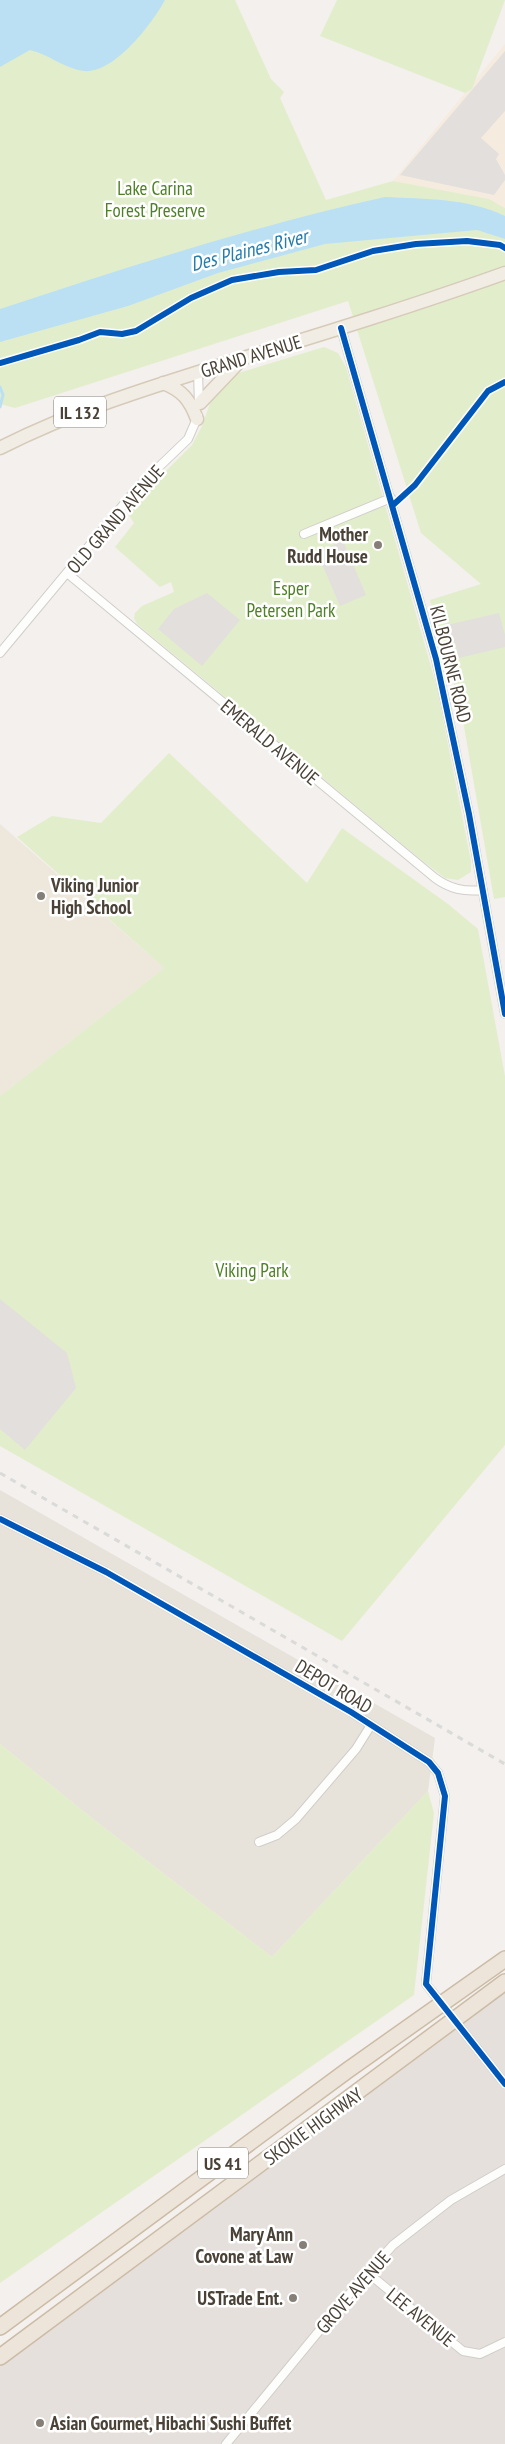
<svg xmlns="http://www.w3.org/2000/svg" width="505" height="2444" font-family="'PT Sans Narrow',sans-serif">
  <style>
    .residential { fill: #e7e2da }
    .commercial { fill: #f6ebdf }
    .industrial { fill: #e5e0dc }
    .education { fill: #eee7dc }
    .green { fill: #e2eecb }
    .parking { fill: #e2dfdc }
    .water { fill: #bbe0f3 }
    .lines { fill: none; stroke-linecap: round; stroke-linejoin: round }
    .stream { stroke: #bbe0f3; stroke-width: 3 }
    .street-casing { stroke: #d1ceca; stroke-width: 10 }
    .primary-casing { stroke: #d6cbb9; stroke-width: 15 }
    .highway-casing { stroke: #ccbca6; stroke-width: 18 }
    .street { stroke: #fdfdfc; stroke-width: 8 }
    .primary { stroke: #f2ede4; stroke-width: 12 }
    .highway { stroke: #ede5da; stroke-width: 15 }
    .rail { stroke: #dadad9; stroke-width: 3; stroke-dasharray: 6 6; stroke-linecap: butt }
    .cycleway-casing { stroke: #fff; stroke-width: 9 }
    .cycleway { stroke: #0057b8; stroke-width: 6 }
    .poi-dot { fill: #857f77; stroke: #fff; stroke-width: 2 }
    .labels { text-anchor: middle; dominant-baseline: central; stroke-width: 5; stroke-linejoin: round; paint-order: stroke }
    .shield { fill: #fff; stroke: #807b73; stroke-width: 1 }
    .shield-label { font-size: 18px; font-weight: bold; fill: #4a4237 }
    .park-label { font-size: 19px; fill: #4e8125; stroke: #fff }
    .street-label { font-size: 19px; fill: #4a4237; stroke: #fff }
    .poi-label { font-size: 19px; font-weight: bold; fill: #4a4237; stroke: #fff; text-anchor: end }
    .water-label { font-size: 20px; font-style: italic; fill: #257dae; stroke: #fff }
  </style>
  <rect width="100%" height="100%" fill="#f3f0ed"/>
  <path class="residential" d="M0 1490 435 1738 428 1791 272 1957 93 1819 0 1744Z"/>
  <path class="commercial" d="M505 44V208L488 199 393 181Z"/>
  <path class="industrial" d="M505 1985V2444H0V2357Z"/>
  <path class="education" d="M0 824 164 968 0 1096Z"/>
  <path class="green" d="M0 0H235L271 79 284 92 280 98 326 200 393 181 489 199 505 208V897L494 899 461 709 430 600 481 584 421 533 348 301 15 408 0 404Z
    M337 0H505L472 89 465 93 320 36Z
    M324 347 338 353 346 367 437 688 471 861V872L458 880 445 878 419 858 137 624 134 618 135 613 142 606 174 592 171 582 160 587 115 547 134 523 129 515 130 507 192 445 202 426 214 392 235 374Z
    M169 753 307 883 342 828 448 904 478 929 505 1076V1445L342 1641 0 1446V1096L164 968 17 837 52 816 101 823Z
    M0 1744 93 1819 272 1957 428 1791 434 1813 414 1995 0 2283Z"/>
  <path class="parking" d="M505 51V111L481 138 499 154 496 159 505 175V180L494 195 400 175Z
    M343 541 366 595 340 606 317 552Z
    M207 593 240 620 202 666 158 629 174 609Z
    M499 613 505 635V647L459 658 455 642 450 643 447 625Z
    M0 1299 67 1353 76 1388 25 1450 0 1429Z"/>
  <path class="water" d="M0 0H165C152 24 114 74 84 71 65 69 50 55 30 50L0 67Z
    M385 197C425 199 468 198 505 216V239L477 230 325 244 218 273 128 306 0 342V309C127 267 254 226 385 197Z"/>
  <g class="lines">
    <path class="stream" d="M0 387 3 395 0 407"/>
    <g class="street-casing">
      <path id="street" d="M341 328 436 659 469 814 505 1014
        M198 372 199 405
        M304 534 391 498
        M67 573 435 878C450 889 464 892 483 890
        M0 653 139 486 188 439 198 416
        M0 1519 106 1572 351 1712 429 1762 438 1773 445 1796 426 1984 505 2084
        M259 1842 277 1835 296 1819 356 1749 371 1725
        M368 2273 463 2351 480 2354 505 2342
        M226 2444 356 2286 393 2245 451 2200 505 2169"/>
    </g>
    <g class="primary-casing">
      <path id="primary" d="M163 383C182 390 190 400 197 419
        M200 403 240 361
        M0 448C75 410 154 386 234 361 325 333 416 305 505 273"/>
    </g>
    <g class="highway-casing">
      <path id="highway" d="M0 2327 348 2070 505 1959
        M0 2357 505 1982"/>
    </g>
    <use href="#street" class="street"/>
    <use href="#primary" class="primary"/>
    <use href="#highway" class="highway"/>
    <path class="rail" d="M0 1473 505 1764"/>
    <g class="cycleway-casing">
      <path id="cycleway" d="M341 328 436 659 469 814 505 1014
        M0 363 79 340 100 332 122 334 136 331 191 298 232 280 279 272 316 270 373 251 416 244 467 241 500 245 505 248
        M393 505 415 485 488 391 505 382
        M0 1519 106 1572 351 1712 429 1762 438 1773 445 1796 426 1984 505 2084"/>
    </g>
    <use href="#cycleway" class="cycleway"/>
  </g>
  <g class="poi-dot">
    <circle cx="378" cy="545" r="5"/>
    <circle cx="41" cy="896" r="5"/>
    <circle cx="303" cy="2245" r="5"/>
    <circle cx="293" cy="2298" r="5"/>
    <circle cx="40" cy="2423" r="5"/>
  </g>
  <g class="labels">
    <g class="shield">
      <rect x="54" y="396.5" width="52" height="31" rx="4"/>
      <rect x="198" y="2147.5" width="50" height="31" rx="4"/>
    </g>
    <g class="shield-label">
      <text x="80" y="412">IL 132</text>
      <text x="223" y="2163">US 41</text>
    </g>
    <g class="park-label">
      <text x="155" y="188">Lake Carina<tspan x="155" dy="22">Forest Preserve</tspan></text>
      <text x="291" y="588">Esper<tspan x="291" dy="22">Petersen Park</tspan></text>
      <text x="252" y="1270">Viking Park</text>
    </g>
    <g class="street-label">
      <text transform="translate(251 356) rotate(-17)">GRAND AVENUE</text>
      <text transform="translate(115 519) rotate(-49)">OLD GRAND AVENUE</text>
      <text transform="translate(451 664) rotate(76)">KILBOURNE ROAD</text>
      <text transform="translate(270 742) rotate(40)">EMERALD AVENUE</text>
      <text transform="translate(334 1686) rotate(31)">DEPOT ROAD</text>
      <text transform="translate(313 2126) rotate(-36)">SKOKIE HIGHWAY</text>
      <text transform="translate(353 2292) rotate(-49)">GROVE AVENUE</text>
      <text transform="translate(421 2317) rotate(39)">LEE AVENUE</text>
    </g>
    <g class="poi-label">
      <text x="368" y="534">Mother<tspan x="368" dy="22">Rudd House</tspan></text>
      <text x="51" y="885" text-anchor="start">Viking Junior<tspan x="51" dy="22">High School</tspan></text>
      <text x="293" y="2234">Mary Ann<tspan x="293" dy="22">Covone at Law</tspan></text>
      <text x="283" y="2298">USTrade Ent.</text>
      <text x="50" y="2423" text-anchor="start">Asian Gourmet, Hibachi Sushi Buffet</text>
    </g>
    <g class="water-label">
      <text transform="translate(249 250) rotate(-14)">Des Plaines River</text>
    </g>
  </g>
</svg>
